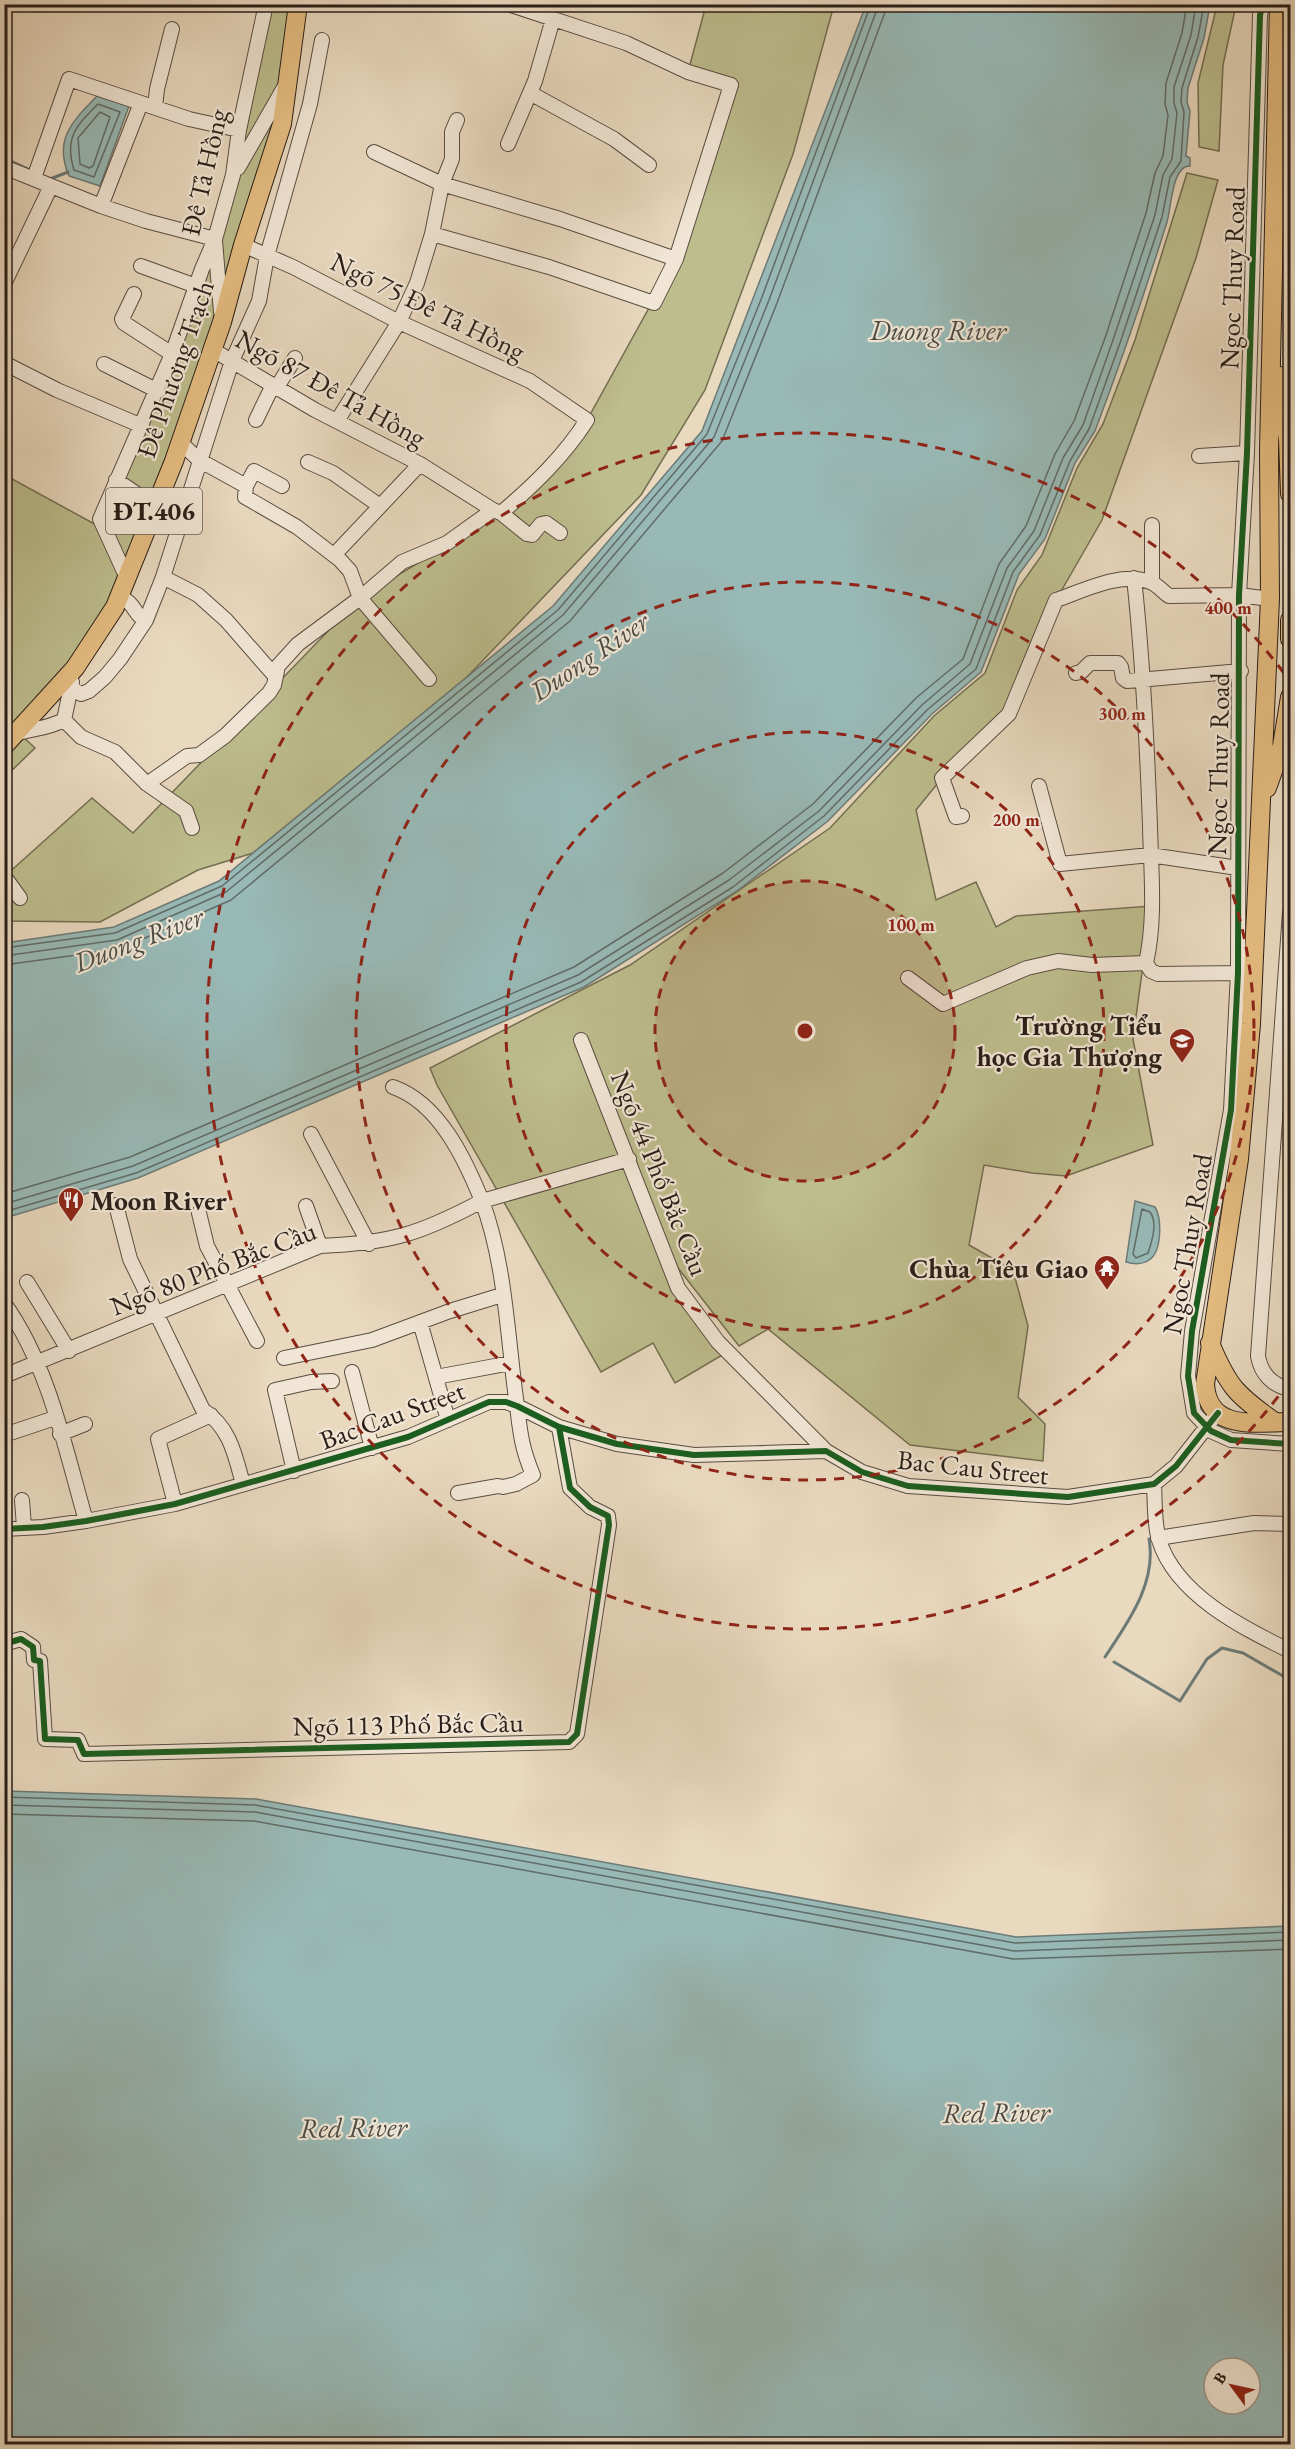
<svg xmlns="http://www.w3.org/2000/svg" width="1295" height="2449" font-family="'EB Garamond',serif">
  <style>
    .green { fill: #bdbd8d; stroke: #736e52; stroke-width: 1.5 }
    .water { fill: #98b9b6; stroke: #6c7b77; stroke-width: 1.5; fill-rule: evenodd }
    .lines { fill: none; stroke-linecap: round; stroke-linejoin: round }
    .shore { stroke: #606c67; stroke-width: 1.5 }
    .stream { stroke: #6c7b77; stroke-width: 3 }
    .minor-casing { stroke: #594d42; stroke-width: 16 }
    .major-casing { stroke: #291e18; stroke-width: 20 }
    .minor { stroke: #f1e6d5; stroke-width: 14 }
    .major { stroke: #e4bc80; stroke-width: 18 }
    .cycleway-casing { stroke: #f1e6d5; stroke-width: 10 }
    .cycleway { stroke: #1b5e20; stroke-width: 6 }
    .ring { fill: none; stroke: #8f2418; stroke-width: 3; stroke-dasharray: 10 8 }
    .labels { text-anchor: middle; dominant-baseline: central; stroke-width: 4.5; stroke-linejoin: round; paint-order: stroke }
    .shield { fill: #f1e6d5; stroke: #655a51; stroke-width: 1.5 }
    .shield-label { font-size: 26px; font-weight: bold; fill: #291e18 }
    .street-label { font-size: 27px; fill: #291e18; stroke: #f1e6d5 }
    .poi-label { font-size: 27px; font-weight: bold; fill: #291e18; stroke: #f1e6d5; text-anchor: end }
    .water-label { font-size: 28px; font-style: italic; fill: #4a4c47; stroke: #f1e6d5 }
    .centre { fill: #8f2418; stroke: #f1e6d5; stroke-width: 3 }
    .ring-label { font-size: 18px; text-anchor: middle; font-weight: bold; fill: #8f2418; stroke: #f1e6d5; stroke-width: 4.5; stroke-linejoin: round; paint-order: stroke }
  </style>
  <rect width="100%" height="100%" fill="#e9d9bf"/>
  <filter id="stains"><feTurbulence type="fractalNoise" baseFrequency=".00333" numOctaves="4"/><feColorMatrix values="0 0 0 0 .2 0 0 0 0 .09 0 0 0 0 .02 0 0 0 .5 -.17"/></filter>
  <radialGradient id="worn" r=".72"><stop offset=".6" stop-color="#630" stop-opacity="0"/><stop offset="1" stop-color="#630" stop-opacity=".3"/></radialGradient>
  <path class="green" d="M266 5H298L282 124 127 578 19 733 35 748 5 777V475L98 526 215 239Z
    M706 5H834L793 154 705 390 641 495 466 678 253 853 198 870 100 922 5 921V876L92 798 133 833 360 598 501 513 587 420 676 259 731 86 688 72Z
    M1217 5H1236L1223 65 1219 151 1199 147 1198 83Z
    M1187 173 1218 180 1196 258 1102 520 1056 600 1009 714 942 778 916 810 936 900 976 882 996 927 1016 916 1151 906 1133 1039 1153 1145 1066 1176 1032 1173 984 1165 969 1245 1013 1270 1028 1326 1018 1397 1045 1424 1043 1461 910 1445 768 1329 739 1346 671 1259 664 1265 724 1354 675 1383 653 1343 601 1372 437 1085 430 1068 630 965 830 828 934 716 985 673 1017 590 1042 555 1077 468 1103 424 1135 340Z"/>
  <path class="water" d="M866 5H1210L1204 38 1188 88 1187 102 1190 111 1186 156 1190 158V166C1172 165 1171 209 1167 222 1145 292 1121 362 1095 431L1075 463 1045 539 1019 574 981 672 932 714 828 821 737 891 584 987 138 1178 5 1218V943L114 927 219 881 553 606 702 431Z
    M97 96 129 106 100 186 69 176C53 139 73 121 97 96Z
    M1135 1201 1155 1207C1162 1219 1162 1252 1149 1260 1142 1265 1133 1264 1126 1262Z
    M5 1791 256 1799 1016 1937 1290 1926V2444H5ZM1214 2368H1250V2404H1214Z"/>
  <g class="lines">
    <path class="shore" d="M98 104 120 112 94 177 74 170C64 138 76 126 98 104Z
      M100 112 110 117 93 166 89 168 80 164 78 138Z
      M4 948 115 933 222 886 558 610 707 434 762 297 871 4
      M4 956 117 940 226 892 563 615 714 437 769 300 879 4
      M4 965 120 949 231 900 570 621 722 441 777 303 888 4
      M4 1194 130 1157 574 967 723 873 813 804 916 698 963 659 999 564 1026 526 1055 454 1074 421 1105 338 1146 213 1155 173 1163 156 1168 115 1165 104 1166 83 1182 33 1187 4
      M4 1204 133 1166 578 975 729 880 819 811 922 705 970 664 1007 568 1034 531 1063 458 1083 425 1113 340 1155 215 1163 175 1172 159 1177 113 1174 103V87L1191 35 1196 4
      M1142 1209 1150 1212C1158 1223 1152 1241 1148 1253L1136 1258 1133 1254Z
      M4 1212 136 1173 581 982 733 887 824 816 927 710 976 669 1013 572 1040 535 1070 461 1089 429 1120 343 1162 217 1170 177 1181 161 1184 112 1181 102 1182 88 1198 37 1204 4
      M4 1797 255 1805 1015 1943 1290 1932
      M4 1805 255 1812 1014 1951 1290 1940
      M4 1814 254 1821 1013 1959 1290 1949"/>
    <path class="stream" d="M4 158 28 169
      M50 179 68 172
      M1105 1657C1128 1622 1157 1583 1149 1539
      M1114 1662 1180 1701 1207 1659 1222 1648 1243 1653 1290 1680"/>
    <g class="minor-casing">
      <path id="minor" d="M1263 4 1260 15 1247 453 1239 595 1238 973 1231 1110 1192 1331 1188 1376 1194 1413 1211 1431 1231 1440 1290 1444
        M530 93 614 139 649 165
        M155 107 157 89 172 29
        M508 144 535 81 553 19
        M374 152 442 184 560 219 676 259
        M4 167 101 206 146 221 215 239
        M238 168 285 86
        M34 178 69 79 189 119 239 130
        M101 206 141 103
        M432 234 549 267 654 303 676 259 731 85 688 72 626 43 508 4
        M215 241 221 312
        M141 266 196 286
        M4 284 51 186
        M134 294 122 319 124 323 172 354
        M213 350 315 410 420 464 493 510
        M4 363 57 390 142 426
        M104 364 158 391
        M277 387 295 358
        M256 420 273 385
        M337 421 399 322 417 283 432 234 442 184 452 159V132L457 120
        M180 442 199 460 246 486 245 497 297 527 340 560 350 571 360 598 429 679
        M1199 456 1247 453
        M308 462 333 473 380 506
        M116 480 156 507
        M246 486 254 471 282 486
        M501 513 527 534 532 535 541 524 546 523 560 533
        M1152 525V582
        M334 555 420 464
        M163 577 198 595 226 620 275 676
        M127 578 100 519 172 354 202 269 215 239 233 175 239 130 266 4
        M1134 578C1143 661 1147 743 1150 826 1151 871 1156 919 1146 963
        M119 596C136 603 134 616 146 620
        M1076 673 1081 672 1090 663H1118L1121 667 1123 678 1127 681 1241 671
        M71 688 81 694 89 691 105 677 120 659 146 620 163 577 232 361 259 301 267 256 310 104 322 40
        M64 720 72 682
        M18 733C37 727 44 730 64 720L81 737 115 752 147 784 186 811 192 828
        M147 784 187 756 199 755 225 736 269 693 274 685 278 666 298 644 360 598 402 562 447 543 493 510 501 513C534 485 564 456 587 420L530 381 399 322 293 267 243 245
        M1039 786 1060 864 1150 855 1238 868
        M962 816 956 817 942 778 1009 714 1056 600C1083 591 1121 571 1150 582 1157 584 1163 592 1169 596L1239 595 1270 599
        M4 876 20 898
        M1290 912 1258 1356C1261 1374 1273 1386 1290 1389
        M1146 963 1151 971 1158 974 1238 973
        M908 978 943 1004 1027 968 1058 961 1092 965 1146 963
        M581 1040 678 1288 718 1342 826 1451
        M393 1087C439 1103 465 1159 482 1201L629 1159
        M311 1134 369 1244
        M116 1205 130 1259 203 1410C230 1427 235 1455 243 1484
        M306 1206 320 1246
        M199 1213 207 1246 257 1341
        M27 1282 69 1351
        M4 1303C49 1366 65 1448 86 1521
        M420 1322 448 1420
        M284 1358 372 1340 450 1311 502 1295
        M352 1372 372 1448
        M4 1376 320 1246C391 1243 420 1234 482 1201 504 1259 507 1328 515 1391 520 1425 519 1442 533 1475L516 1484 503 1487 498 1486 458 1493
        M436 1377 511 1363
        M60 1434 85 1424
        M4 1435 55 1418
        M294 1471 275 1390 311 1382 332 1381
        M1154 1484C1155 1502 1154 1523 1159 1540 1176 1595 1243 1628 1290 1651
        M22 1500 24 1527
        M175 1504 158 1439 211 1415
        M4 1529 43 1527 86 1521 175 1504 408 1437 489 1402H506L517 1406 559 1427 617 1444 694 1455 826 1451 862 1472 908 1486 1068 1497 1154 1484 1176 1466 1212 1420
        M1158 1538 1254 1523 1290 1524
        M4 1644 21 1639 33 1647 34 1660 40 1661 45 1739 78 1740 84 1754 569 1742 577 1734 609 1525 608 1516 590 1507 570 1488 559 1427"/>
    </g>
    <g class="major-casing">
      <path id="major" d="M1279 4 1269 450 1270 599 1251 1024 1239 1159 1205 1384C1208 1432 1256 1422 1290 1422
        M1280 376 1288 439 1290 494
        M1290 620V639
        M4 746 75 668 115 607 174 461 222 322 243 245 282 124 298 4
        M1267 788 1282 746 1290 697
        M1210 1343C1228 1386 1236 1395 1275 1422"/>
    </g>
    <use href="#minor" class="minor"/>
    <use href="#major" class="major"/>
    <g class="cycleway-casing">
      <path id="cycleway" d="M1263 4 1260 15 1247 453 1239 595 1238 973 1231 1110 1192 1331 1188 1376 1194 1413 1211 1431 1231 1440 1290 1444
        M4 1529 43 1527 86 1521 175 1504 408 1437 489 1402H506L517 1406 559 1427 617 1444 694 1455 826 1451 862 1472 908 1486 1068 1497 1154 1484 1176 1466 1218 1413
        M4 1644 21 1639 33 1647 34 1660 40 1661 45 1739 78 1740 84 1754 569 1742 577 1734 609 1525 608 1516 590 1507 570 1488 559 1427"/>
    </g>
    <use href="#cycleway" class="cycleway"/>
  </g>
  <circle cx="805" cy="1031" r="150" fill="#8f2418" fill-opacity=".12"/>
  <g class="ring">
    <circle cx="805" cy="1031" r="150"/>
    <circle cx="805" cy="1031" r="299"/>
    <circle cx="805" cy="1031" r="449"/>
    <path d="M1289 1382A598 598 0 1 1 1289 680"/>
  </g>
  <defs>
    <g id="school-pin" transform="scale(1.35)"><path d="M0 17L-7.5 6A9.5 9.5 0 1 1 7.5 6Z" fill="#8f2418" stroke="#f1e6d5"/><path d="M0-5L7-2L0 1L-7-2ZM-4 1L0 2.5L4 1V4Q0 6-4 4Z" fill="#fff"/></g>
    <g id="restaurant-pin" transform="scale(1.35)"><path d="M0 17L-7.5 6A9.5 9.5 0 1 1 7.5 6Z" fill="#8f2418" stroke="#f1e6d5"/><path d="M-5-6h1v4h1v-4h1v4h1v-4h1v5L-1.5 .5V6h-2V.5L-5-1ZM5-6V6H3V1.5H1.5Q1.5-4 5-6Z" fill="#fff"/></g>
    <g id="temple-pin" transform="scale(1.35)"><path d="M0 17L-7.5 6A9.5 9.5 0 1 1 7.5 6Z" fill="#8f2418" stroke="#f1e6d5"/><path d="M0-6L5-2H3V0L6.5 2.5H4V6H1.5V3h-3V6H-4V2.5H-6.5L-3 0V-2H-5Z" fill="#fff"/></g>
  </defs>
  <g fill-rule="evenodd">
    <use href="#school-pin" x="1182" y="1041"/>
    <use href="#restaurant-pin" x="71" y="1200"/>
    <use href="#temple-pin" x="1107" y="1268"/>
  </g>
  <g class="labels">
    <rect class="shield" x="106" y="488" width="96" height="46" rx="4.5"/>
    <g class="shield-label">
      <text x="154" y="511">ĐT.406</text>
    </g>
    <g class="street-label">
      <text transform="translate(204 172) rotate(-77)">Đê Tả Hồng</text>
      <text transform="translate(1232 278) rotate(-88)">Ngoc Thuy Road</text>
      <text transform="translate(428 306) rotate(26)">Ngõ 75 Đê Tả Hồng</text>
      <text transform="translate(175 369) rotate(-71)">Đê Phương Trạch</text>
      <text transform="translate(331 388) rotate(29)">Ngõ 87 Đê Tả Hồng</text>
      <text transform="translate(1218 764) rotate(-89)">Ngoc Thuy Road</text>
      <text transform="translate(660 1173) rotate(68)">Ngõ 44 Phố Bắc Cầu</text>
      <text transform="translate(1187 1244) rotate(-80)">Ngoc Thuy Road</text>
      <text transform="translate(213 1268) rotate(-21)">Ngõ 80 Phố Bắc Cầu</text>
      <text transform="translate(392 1415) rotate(-20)">Bac Cau Street</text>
      <text transform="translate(973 1467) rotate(6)">Bac Cau Street</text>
      <text transform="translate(408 1724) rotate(-1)">Ngõ 113 Phố Bắc Cầu</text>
    </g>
    <g class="poi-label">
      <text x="1162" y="1025">Trường Tiểu<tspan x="1162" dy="31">học Gia Thượng</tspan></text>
      <text x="90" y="1200" text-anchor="start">Moon River</text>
      <text x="1088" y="1268">Chùa Tiêu Giao</text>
    </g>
    <g class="water-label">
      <text x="938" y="330">Duong River</text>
      <text transform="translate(589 656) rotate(-34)">Duong River</text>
      <text transform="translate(138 939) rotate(-21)">Duong River</text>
      <text transform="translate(996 2112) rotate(-1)">Red River</text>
      <text transform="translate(353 2127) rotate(-1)">Red River</text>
    </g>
  </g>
  <circle cx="805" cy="1031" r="9" class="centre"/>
  <g class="ring-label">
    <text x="1228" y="614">400 m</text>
    <text x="1122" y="720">300 m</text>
    <text x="1016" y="826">200 m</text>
    <text x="911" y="931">100 m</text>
  </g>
  <rect width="1295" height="2449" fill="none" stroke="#e9d9bf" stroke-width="24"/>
  <rect x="6" y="6" width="1283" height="2437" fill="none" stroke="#291e18" stroke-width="3"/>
  <rect x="12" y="12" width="1271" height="2425" fill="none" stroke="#291e18" stroke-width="1.5"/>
  <g transform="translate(1232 2386) rotate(303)"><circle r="28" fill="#f1e6d5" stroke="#a19689" stroke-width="1.5"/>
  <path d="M0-4.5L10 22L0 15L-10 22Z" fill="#8f2418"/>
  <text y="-9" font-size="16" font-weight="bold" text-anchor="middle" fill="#291e18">B</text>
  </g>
  <rect width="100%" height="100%" filter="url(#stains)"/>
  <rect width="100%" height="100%" fill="url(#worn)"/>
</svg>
